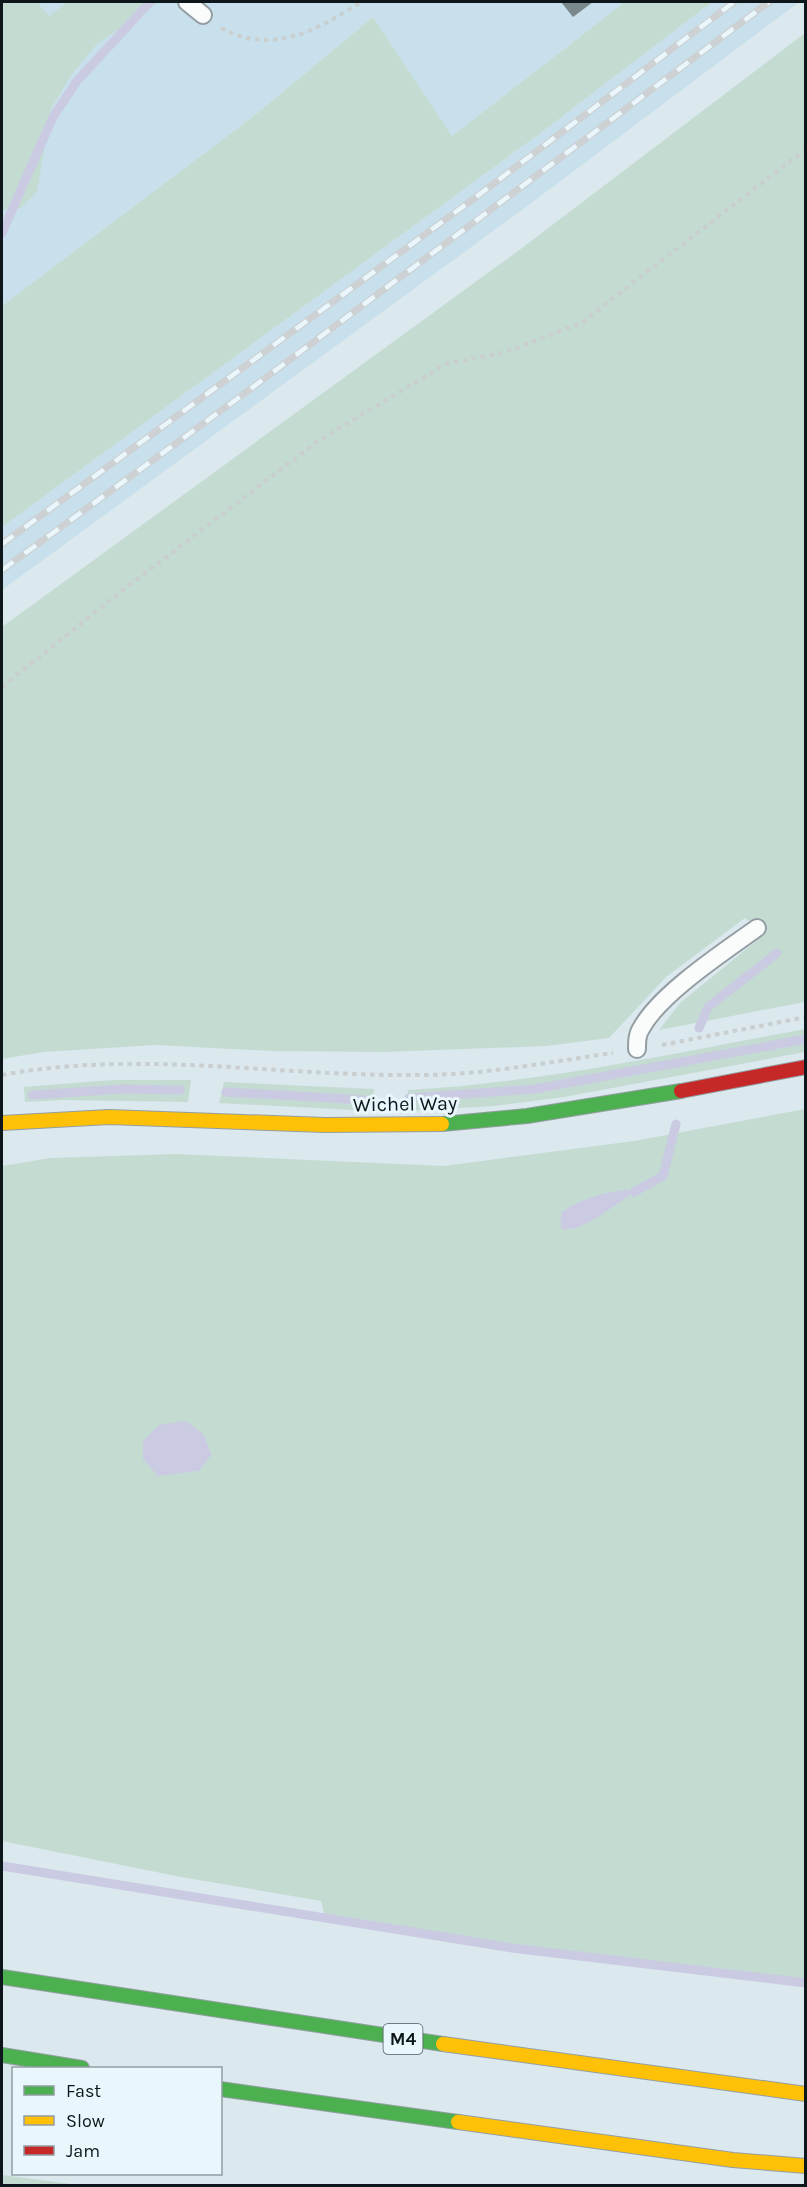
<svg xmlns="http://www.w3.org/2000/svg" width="807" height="2187" font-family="Karla,sans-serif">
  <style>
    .built { fill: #c8e0eb }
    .green { fill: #c4dbd2 }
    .water { fill: #cacae3 }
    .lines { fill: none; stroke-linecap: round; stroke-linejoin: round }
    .stream { stroke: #cacae3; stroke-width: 9 }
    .building { fill: #7b888b }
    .lane-casing { stroke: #949ea2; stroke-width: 20 }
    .fast-casing { stroke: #949ea2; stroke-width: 16 }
    .slow-casing { stroke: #949ea2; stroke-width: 16 }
    .jam-casing { stroke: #949ea2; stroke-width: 16 }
    .path { stroke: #c9cecf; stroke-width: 4; stroke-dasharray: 4.5 4.5; stroke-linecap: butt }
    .lane { stroke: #fafcfc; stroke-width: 16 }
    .fast { stroke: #4caf50; stroke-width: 14 }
    .slow { stroke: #ffc107; stroke-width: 14 }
    .jam { stroke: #c62828; stroke-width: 14 }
    .rail-casing { stroke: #cdd1d3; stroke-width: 7 }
    .rail { stroke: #e9f7fd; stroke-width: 4.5; stroke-dasharray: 14; stroke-linecap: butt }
    .labels { text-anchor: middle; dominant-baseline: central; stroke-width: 6; stroke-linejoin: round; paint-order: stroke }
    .shield { fill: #e9f7fd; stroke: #4f5a5e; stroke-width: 1.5 }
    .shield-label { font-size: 18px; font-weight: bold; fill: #0d161a }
    .street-label { font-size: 20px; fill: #0d161a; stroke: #e9f7fd }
  </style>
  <rect width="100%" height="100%" fill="#dbe8ee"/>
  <path class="built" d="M2 2H625L452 136 373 17 255 115 2 306Z
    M712 2H799L530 204 2 590V527L542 132Z"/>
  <path class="green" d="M2 2H37L49 16 67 2H159L97 44 72 74 51 109 37 192 21 208 2 210Z
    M625 2H712L542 132 2 527V306L255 115 373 17 452 136Z
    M805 33V1002L659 1030 680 1003 760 938 757 928 745 918 666 977 609 1038 546 1046 384 1052 271 1051 155 1045 43 1052 2 1059V627L518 251Z
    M805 1029V1052L564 1097 494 1106 406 1111 408 1090C541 1083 674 1053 805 1029Z
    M113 1080H191L188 1102 64 1100 25 1102 24 1087Z
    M224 1082 374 1089 372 1111 219 1103Z
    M805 1109V1983L512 1948 325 1917 321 1901 181 1877 2 1841V1166L51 1158 176 1154 444 1166 634 1141Z
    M2 2175 79 2185H2Z"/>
  <path class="water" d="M626 1190 634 1192C617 1203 582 1233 562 1229L560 1222 562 1212C582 1198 603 1193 626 1190Z
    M186 1421 204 1435 211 1455 199 1471 158 1476 143 1459V1441L159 1425Z"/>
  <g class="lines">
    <path class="stream" d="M2 233 53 117 77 81 150 2
      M699 1028 708 1007 777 953
      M226 1092 365 1100
      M32 1095 122 1089 180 1090
      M409 1098 535 1089 806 1039
      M634 1192 663 1176 676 1124
      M2 1866 512 1948 806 1983"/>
  </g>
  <path class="building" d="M561 2H593L573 17Z"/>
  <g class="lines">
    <g class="lane-casing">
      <path id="lane" d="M187 2 203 15
        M637 1049C637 1041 637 1034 642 1027 661 993 725 951 757 928"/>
    </g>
    <g class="fast-casing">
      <path id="fast" d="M442 1124 527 1116 681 1091
        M2 1977 443 2044
        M2 2055 82 2068
        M220 2089 458 2122"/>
    </g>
    <g class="slow-casing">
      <path id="slow" d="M2 1123 109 1117 325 1125 442 1124
        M443 2044 806 2094
        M458 2122 733 2160 806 2166"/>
    </g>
    <g class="jam-casing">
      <path id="jam" d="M681 1091 806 1067"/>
    </g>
    <path class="path" d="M221 28C273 56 317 30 361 2
      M2 687 114 597 318 441 446 364 506 352 581 323 806 149
      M662 1045 806 1017
      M2 1075C140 1049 280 1077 419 1075 484 1075 549 1062 613 1053"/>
    <use href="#lane" class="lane"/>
    <use href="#fast" class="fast"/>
    <use href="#slow" class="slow"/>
    <use href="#jam" class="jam"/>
    <g class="rail-casing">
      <path id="rail" d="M2 544 472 200 734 2
        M2 570 237 399 769 2"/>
    </g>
    <use href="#rail" class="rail"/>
  </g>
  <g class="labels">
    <rect class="shield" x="383.5" y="2024" width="39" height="30" rx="4.5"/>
    <g class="shield-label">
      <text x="403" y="2039">M4</text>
    </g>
    <g class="street-label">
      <text transform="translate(405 1104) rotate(-1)">Wichel Way</text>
    </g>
  </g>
  <rect width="807" height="2187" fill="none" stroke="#0d161a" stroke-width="6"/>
  <rect x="12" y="2067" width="210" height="108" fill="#e9f7fd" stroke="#919da2" stroke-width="1.5"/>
  <rect x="24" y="2086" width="30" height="9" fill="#4caf50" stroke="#919da2" stroke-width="1.5"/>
  <text x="66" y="2097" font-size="18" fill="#0d161a">Fast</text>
  <rect x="24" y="2116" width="30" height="9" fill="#ffc107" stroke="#919da2" stroke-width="1.5"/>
  <text x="66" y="2127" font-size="18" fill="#0d161a">Slow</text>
  <rect x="24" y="2146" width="30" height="9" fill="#c62828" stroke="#919da2" stroke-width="1.5"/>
  <text x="66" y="2157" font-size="18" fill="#0d161a">Jam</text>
</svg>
